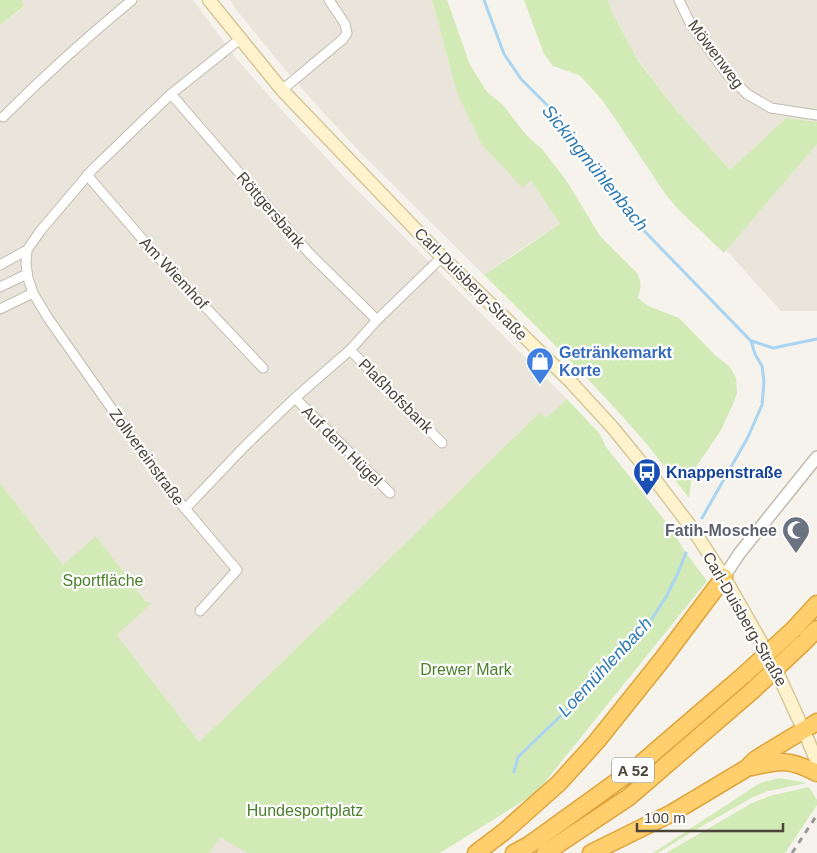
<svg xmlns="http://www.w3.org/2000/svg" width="817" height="853" font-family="Helvetica,sans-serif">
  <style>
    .residential { fill: #eae5da }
    .green { fill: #d2eab5 }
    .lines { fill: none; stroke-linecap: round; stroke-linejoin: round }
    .stream { stroke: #a9d4f2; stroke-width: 3 }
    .minor-casing { stroke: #c2bbae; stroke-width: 11 }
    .tertiary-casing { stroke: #c2bbae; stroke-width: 14 }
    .secondary-casing { stroke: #d6c79b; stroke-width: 15 }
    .motorway-casing { stroke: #e0a43c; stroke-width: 19 }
    .minor { stroke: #fff; stroke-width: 9 }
    .tertiary { stroke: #fff; stroke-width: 11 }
    .secondary { stroke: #fff3cd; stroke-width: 12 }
    .motorway { stroke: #ffcf6e; stroke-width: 16 }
    .rail { stroke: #9a9a9a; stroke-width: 3; stroke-dasharray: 6 6; stroke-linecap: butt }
    .motorway-bridge-casing { stroke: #e0a43c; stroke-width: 19; stroke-linecap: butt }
    .motorway-bridge { stroke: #ffcf6e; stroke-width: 16 }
    .labels { text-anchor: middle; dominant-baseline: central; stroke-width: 4.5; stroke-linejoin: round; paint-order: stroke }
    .shield { fill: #fff; stroke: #817c74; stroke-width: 1 }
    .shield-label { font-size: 15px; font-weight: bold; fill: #4b4439 }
    .street-label { font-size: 16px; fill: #4b4439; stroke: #fff }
    .shop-label { font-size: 16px; font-weight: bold; fill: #366cbe; stroke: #fff; text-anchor: start }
    .transit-label { font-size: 16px; font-weight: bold; fill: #164399; stroke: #fff; text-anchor: start }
    .worship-label { font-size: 16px; font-weight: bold; fill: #5b616d; stroke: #fff; text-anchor: end }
    .park-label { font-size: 16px; fill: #4a7f2a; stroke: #fff }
    .water-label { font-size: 18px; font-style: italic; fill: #2e7ab2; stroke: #fff }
  </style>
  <rect width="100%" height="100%" fill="#f6f3ec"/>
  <path class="residential" d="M21 0H193L236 58 277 105 347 180 567 399 546 418 540 412 410 539 199 742 117 635 151 603 63 565 0 483V25L24 7Z
    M230 0H432L457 93 523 187 531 180 560 224 512 255 484 275 360 152 321 110 288 73 238 12Z
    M608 0H817V122L786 118 730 170 676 110 639 61 611 10Z
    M817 144V311H781L726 250Z
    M220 836 247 853H209Z"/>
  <path class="green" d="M0 0H21L24 6 0 25Z
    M432 0H447L470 65 487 92 502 104 527 136 542 149 566 180 600 236 637 273C642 283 641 287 638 298L648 306 679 318 715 355 730 367 736 378 737 393 733 404 721 430 696 467 691 482 689 498C672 477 656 455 639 435 590 379 537 327 484 275L560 224 531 180 523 188 482 145 457 93Z
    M524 0H608L611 10 639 62 676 110 730 170 786 118 817 122V144L724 253 679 210 666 195 612 114 602 100 584 80 579 75 553 66 544 54Z
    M567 399 599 433 606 447 670 527 686 553 707 581 536 793 440 853H247L220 837 209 853H0V483L63 565 96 536 145 601 152 603 117 635 199 742 410 539 540 412 546 418Z
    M780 778 807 783 768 791 753 797 690 833 658 853H653L760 783Z
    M809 787 817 800V805L785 853H666L752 803 770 796Z"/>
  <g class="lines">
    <path class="stream" d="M484 0 504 54 521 79 551 109 578 142 621 207 751 341 755 354 762 366 764 382 762 405 748 437 702 518
      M752 341 773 348 817 339
      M514 772 518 757 602 676 646 628 666 597 677 575 686 553"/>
    <g class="minor-casing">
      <path id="minor" d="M679 0 691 25 727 74 747 94 771 108 817 115
        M282 90 343 39 347 33 345 24 329 0
        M171 94 293 235 310 254 377 320
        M3 117C44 76 87 37 132 0
        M87 175 157 256 263 368
        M0 265 27 250
        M0 287 27 274
        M0 309 33 293
        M350 350 442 443
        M295 398 390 493
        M185 509 245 446 295 398 350 350 377 320 442 257
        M200 611 237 570 166 486 48 318 33 293 28 278 26 264 27 250 41 230 92 170 149 115 171 94 240 39"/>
    </g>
    <g class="tertiary-casing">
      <path id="tertiary" d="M724 577 739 554 817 457"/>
    </g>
    <g class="secondary-casing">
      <path id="secondary" d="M209 0 282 90 442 257 569 380 613 428 656 481 694 531 724 577 772 661 804 731 817 762"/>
    </g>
    <g class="motorway-casing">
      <path id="motorway" d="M794 629 817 604
        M802 644 817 629
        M752 767C782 760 789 759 817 773
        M476 853 505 831 559 783 597 741 661 661 724 577
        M514 853 529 845 637 767 744 675
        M545 853 629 797 752 691
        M591 853 672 813 747 768 756 759 817 722"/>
    </g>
    <use href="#minor" class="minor"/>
    <use href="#tertiary" class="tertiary"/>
    <use href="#secondary" class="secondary"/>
    <use href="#motorway" class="motorway"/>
    <path class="rail" d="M792 853 817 815"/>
    <g class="motorway-bridge-casing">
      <path id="motorway-bridge" d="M744 675 794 629
        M752 691 802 644"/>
    </g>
    <use href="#motorway-bridge" class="motorway-bridge"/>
  </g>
  <defs>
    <g id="shop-pin" transform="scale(1.4375)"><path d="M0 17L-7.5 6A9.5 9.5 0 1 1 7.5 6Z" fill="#3f7fe0" stroke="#fff"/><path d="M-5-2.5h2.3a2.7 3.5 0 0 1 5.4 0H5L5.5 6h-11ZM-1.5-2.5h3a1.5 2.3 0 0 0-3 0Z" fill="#fff"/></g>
    <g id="bus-pin" transform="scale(1.4375)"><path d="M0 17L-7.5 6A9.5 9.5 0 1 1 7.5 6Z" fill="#1a4fb4" stroke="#fff"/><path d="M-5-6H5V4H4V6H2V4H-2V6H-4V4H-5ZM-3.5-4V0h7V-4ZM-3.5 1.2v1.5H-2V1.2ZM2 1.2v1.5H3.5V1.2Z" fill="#fff"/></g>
    <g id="mosque-pin" transform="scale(1.4375)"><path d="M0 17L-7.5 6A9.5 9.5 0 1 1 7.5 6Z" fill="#6b7280" stroke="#fff"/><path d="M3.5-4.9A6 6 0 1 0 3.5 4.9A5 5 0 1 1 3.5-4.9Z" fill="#fff"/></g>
  </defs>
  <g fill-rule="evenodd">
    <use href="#shop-pin" x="540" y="361"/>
    <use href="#bus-pin" x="647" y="472"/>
    <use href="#mosque-pin" x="796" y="530"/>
  </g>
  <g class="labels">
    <rect class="shield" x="612" y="757.5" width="42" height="25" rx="4"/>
    <g class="shield-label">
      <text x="633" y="770">A 52</text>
    </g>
    <g class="street-label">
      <text transform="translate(716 54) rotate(53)">Möwenweg</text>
      <text transform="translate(271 210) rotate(49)">Röttgersbank</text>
      <text transform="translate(174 273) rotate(47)">Am Wiemhof</text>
      <text transform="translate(471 284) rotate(45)">Carl-Duisberg-Straße</text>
      <text transform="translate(396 396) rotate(45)">Plaßhofsbank</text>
      <text transform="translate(342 446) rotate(45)">Auf dem Hügel</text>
      <text transform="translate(147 457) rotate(54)">Zollvereinstraße</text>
      <text transform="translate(745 619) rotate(60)">Carl-Duisberg-Straße</text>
    </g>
    <g class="shop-label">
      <text x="559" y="352">Getränkemarkt<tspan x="559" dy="18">Korte</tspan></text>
    </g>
    <g class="transit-label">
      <text x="666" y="472">Knappenstraße</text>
    </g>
    <g class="worship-label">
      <text x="777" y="530">Fatih-Moschee</text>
    </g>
    <g class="park-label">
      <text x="103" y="580">Sportfläche</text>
      <text x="466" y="669">Drewer Mark</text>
      <text x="305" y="810">Hundesportplatz</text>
    </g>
    <g class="water-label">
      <text transform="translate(595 168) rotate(51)">Sickingmühlenbach</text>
      <text transform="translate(605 667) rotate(-47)">Loemühlenbach</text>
    </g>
  </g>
  <path d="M637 823v8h146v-8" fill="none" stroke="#4b4439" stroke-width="2.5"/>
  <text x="644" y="823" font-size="15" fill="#4b4439" stroke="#ffffff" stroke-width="4" paint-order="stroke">100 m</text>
</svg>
